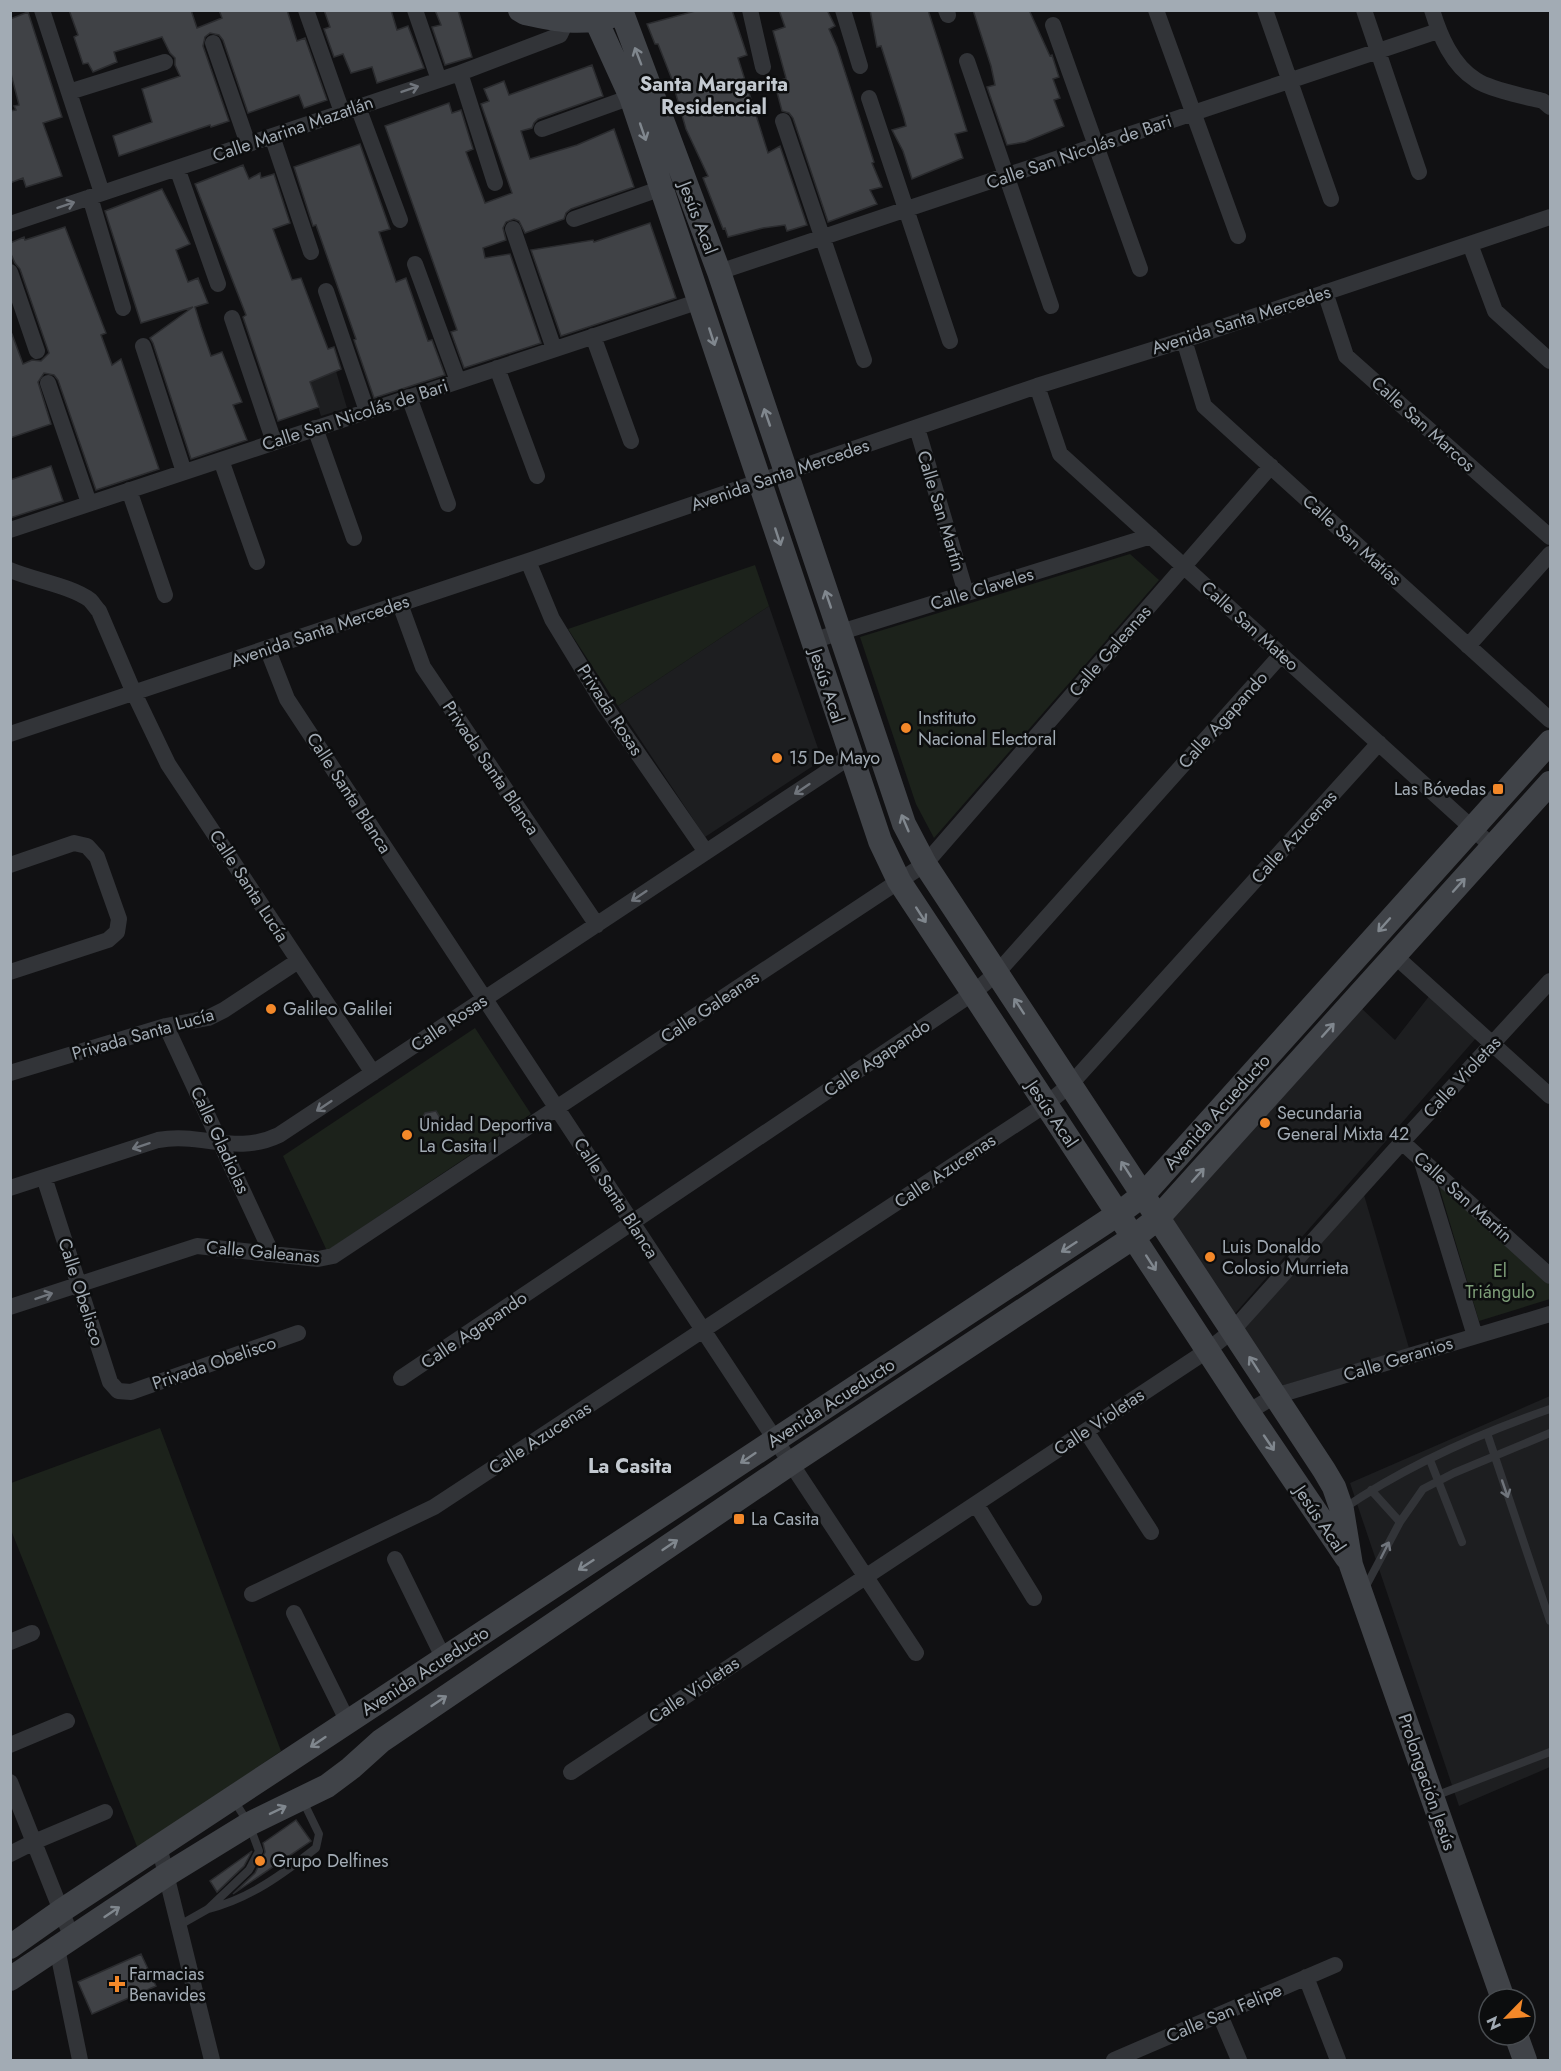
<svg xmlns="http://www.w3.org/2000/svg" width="1561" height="2071" font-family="Jost,sans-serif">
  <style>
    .built { fill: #1d1e20 }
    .green { fill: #1c221b }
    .building { fill: #404246; stroke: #2b2c2f; stroke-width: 1.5 }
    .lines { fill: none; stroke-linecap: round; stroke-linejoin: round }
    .lane { stroke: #323438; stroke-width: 8 }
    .street { stroke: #323438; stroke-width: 16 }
    .secondary { stroke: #404348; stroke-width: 24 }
    .oneway { stroke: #80878e }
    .oneway2 { stroke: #70757c }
    .poi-dot { fill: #f38829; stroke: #0c0d0e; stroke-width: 2 }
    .labels { text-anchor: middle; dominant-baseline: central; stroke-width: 5; stroke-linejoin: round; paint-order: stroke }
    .street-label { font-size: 18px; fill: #a2abb4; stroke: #0c0d0e }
    .poi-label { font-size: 18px; fill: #a2abb4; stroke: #0c0d0e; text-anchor: start }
    .park-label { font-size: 18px; fill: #7e9f79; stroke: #0c0d0e }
    .neighbourhood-label { font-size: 20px; font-weight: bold; fill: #c3c9d0; stroke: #0c0d0e }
  </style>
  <rect width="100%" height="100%" fill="#111113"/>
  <path class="built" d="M336 371 347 408 321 416 310 382Z
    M769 606 822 760 705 837 618 706Z
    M1430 995 1476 1038 1232 1317 1170 1217 1359 1006 1395 1040Z
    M1364 1195 1409 1348 1281 1386 1244 1329Z
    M1550 1396V1767L1459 1806 1350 1483Z"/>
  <path class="green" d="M1130 554 1159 580 934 838 916 804 860 637Z
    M755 565 769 606 618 706 568 629Z
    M475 1028 531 1114 327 1251 283 1156Z
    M1438 1183 1550 1285V1299L1479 1321Z
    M160 1428 281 1751 138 1849 11 1530V1483Z"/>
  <path class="building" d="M69 10H191L197 28 222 18 219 10H287L297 41 305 38 327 100 304 108 299 95 248 113 223 40 219 35 210 33 205 37 203 46 229 121 211 127 210 125 119 156 113 136 152 122 142 89 180 76 175 65V58L170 53 162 37 114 52 117 62 93 72 88 63 83 64 74 37 78 35Z
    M324 10H391L397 30 408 26 424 68 377 83 372 67 351 73 343 54 334 57 324 29 330 27Z
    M435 10H458L472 57 445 65 432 27 441 25Z
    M699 10H732L747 55 738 58 768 153 780 146 807 225 787 231 785 225 763 228 728 237 725 228 723 229 703 178 708 176 686 129 671 77 658 44H655L647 24Z
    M779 10H827L835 26 829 29 837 47 874 162 872 163 882 187 870 190 877 204 828 222 793 118 789 113 782 111 777 92 773 83 786 78 773 31 785 27Z
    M870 10H928L967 131 955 134 963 158 912 179 903 151 892 130 906 126 904 118 881 46 877 47Z
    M973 10H1029L1050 56 1052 55 1059 77 1053 79 1060 98 1054 100 1064 126 1025 142 1007 145 987 87 995 85 991 66Z
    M28 12 62 117 43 123 62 176 26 187 23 178 10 183V111L16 110 14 106 19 105 10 70V19Z
    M592 65 603 96 538 119 534 123 532 128 521 131 530 159 577 145 614 129 634 187 571 209 566 213 564 219 525 233 519 221 514 219 506 222 503 228 506 240 483 248 485 258 510 254 541 343 464 368 451 332 457 330 385 126 449 103 452 113 461 110 473 149 466 152 485 203 512 193 481 104 489 101 484 89 504 81 509 95Z
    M360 144 390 229 379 232 396 282 406 278 428 341 432 340 445 375 374 398 354 340 356 339 316 225 313 226 294 167Z
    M243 165 249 179 260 173 261 178 274 174 290 223 273 229 292 280 301 278 328 349 334 347 341 369 310 382 319 407 278 421 243 317 246 315 195 184Z
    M162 189 190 244 176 250 188 282 198 278 208 303 195 307 201 327 211 356 222 352 242 402 233 405 247 440 191 459 153 343 150 338 193 307 141 323 105 211Z
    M650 223 676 298 561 336 531 250 593 240 594 242Z
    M65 227 106 333 101 335 112 365 121 359 159 469 96 490 58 380 54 375 44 373 38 382 51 424 10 438V334H12L23 364 32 360 41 361 49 353 20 269 15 263 10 252V243L24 237 25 240Z
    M51 466 63 501 10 518V480Z
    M436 1111 442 1121 437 1130 427 1131 420 1122 425 1113Z
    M296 1820 311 1841 233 1894 255 1873 265 1852 263 1843Z
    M252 1851 244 1866 217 1892 210 1881Z
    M141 1954 156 1986 92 2014 78 1982Z"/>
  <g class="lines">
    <path class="lane" d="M1487 1433 1550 1621
      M1430 1460 1462 1542
      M1371 1490 1400 1522
      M1343 1509C1404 1467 1481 1433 1550 1409
      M1365 1588 1400 1522 1423 1489 1454 1473 1550 1433
      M1435 1796 1550 1752
      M208 1909C249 1899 283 1874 316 1848L319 1834 303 1801
      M178 1926 208 1909 249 1870 259 1851 249 1824 233 1799"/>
    <path class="street" d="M42 10 102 193
      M306 10 342 112
      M415 10 439 80
      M750 10 763 67
      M843 10 860 66
      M946 10 948 15
      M1156 10 1238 236
      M1265 10 1331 199
      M1364 10 1419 172
      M1432 10C1440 36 1452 65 1476 80 1488 89 1527 97 1543 101L1550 107
      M1053 25 1140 269
      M213 43 248 144
      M967 61 1051 306
      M460 73 495 183
      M69 92 165 62
      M869 98 950 341
      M358 107 400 220
      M783 121 864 360
      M542 129 631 97
      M272 136 311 252
      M177 168 218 284
      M90 197 123 308
      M574 219 662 188
      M10 224 460 73 560 35 566 22
      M513 229 554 349
      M1470 244 1495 311 1550 361
      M415 264 458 381
      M10 272 37 351
      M719 272 1438 31
      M326 291 367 411
      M1325 292 1346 356 1550 537
      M232 318 274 442
      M593 336 631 441
      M1184 340 1204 406 1550 720
      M143 346 184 472
      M497 368 537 476
      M48 383 89 503
      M1037 386 1060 454 1493 847
      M409 397 448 504
      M315 428 354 538
      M917 428 966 593
      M221 460 257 562
      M129 490 165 595
      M10 530 700 301
      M528 561 552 619 605 706 706 852
      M10 570C33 580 72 586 90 600 93 603 96 608 99 611L134 693 168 764 373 1073
      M400 604 423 667 597 925
      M812 641 1151 536
      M1468 646 1550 554
      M267 648 287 699 916 1653
      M10 734 528 561 1037 386 1184 340 1550 217
      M10 865 74 843 87 846 97 857 119 919 117 932 108 940 10 972
      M1395 956 1550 1096
      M166 1026 272 1254
      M10 1073 166 1026 208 1018 224 1010 298 961
      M1402 1142 1550 1276
      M1421 1159 1475 1336
      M44 1177 110 1382 118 1391 131 1392 298 1333
      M10 1188 158 1140C203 1132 235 1156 279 1135L851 756
      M10 1307 197 1246 318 1259 333 1256 899 881 925 864 1271 466
      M401 1378 973 993 997 973 1281 655
      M1248 1412 1275 1396 1550 1314
      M1086 1431 1151 1532
      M976 1504 1034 1598
      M395 1559 444 1659
      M252 1594 434 1507 1045 1105 1070 1085 1379 743
      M294 1613 348 1722
      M10 1642 32 1633
      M10 1745 67 1721
      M571 1772 1208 1350 1232 1331 1402 1142 1550 981
      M10 1782 72 1938
      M159 1846 212 2060
      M10 1854 34 1842 105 1812
      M57 1948 80 2060
      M1306 1977 1338 2060
      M1220 2015 1239 2060
      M1114 2060 1335 1965"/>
    <path class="secondary" d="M520 10 525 13C557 20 580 25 612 16
      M622 13 719 272 904 824 925 864 1324 1470 1334 1487 1342 1510 1351 1565 1503 1999
      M596 20 631 97 880 841 899 881 973 993 1248 1412 1347 1558
      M10 1947 61 1911 1118 1214 1143 1195 1550 742
      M10 1979 166 1875 249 1824 327 1786 351 1768 381 1741 791 1463 1134 1237 1158 1218 1550 783
      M1516 2035 1525 2060"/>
  </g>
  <defs><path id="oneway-shaft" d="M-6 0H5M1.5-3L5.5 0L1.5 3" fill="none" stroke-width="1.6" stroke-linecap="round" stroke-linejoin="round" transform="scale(1.5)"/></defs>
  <g class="oneway">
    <use href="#oneway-shaft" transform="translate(638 56) rotate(-111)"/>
    <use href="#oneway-shaft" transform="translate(643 132) rotate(71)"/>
    <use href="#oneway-shaft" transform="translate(712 337) rotate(72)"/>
    <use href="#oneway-shaft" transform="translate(767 417) rotate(-109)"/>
    <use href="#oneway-shaft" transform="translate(778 537) rotate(72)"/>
    <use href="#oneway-shaft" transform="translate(828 599) rotate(-109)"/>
    <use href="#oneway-shaft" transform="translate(905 823) rotate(-113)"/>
    <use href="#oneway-shaft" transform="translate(1459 885) rotate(-48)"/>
    <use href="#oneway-shaft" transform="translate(921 915) rotate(57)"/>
    <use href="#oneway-shaft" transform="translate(1384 925) rotate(132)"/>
    <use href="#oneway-shaft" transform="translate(1019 1006) rotate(-123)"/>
    <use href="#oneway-shaft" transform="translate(1328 1030) rotate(-48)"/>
    <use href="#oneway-shaft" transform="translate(1126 1169) rotate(-123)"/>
    <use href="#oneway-shaft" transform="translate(1198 1175) rotate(-48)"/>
    <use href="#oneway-shaft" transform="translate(1069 1247) rotate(147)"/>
    <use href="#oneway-shaft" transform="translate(1151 1263) rotate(57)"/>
    <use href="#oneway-shaft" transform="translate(1254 1364) rotate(-123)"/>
    <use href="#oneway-shaft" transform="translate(1269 1443) rotate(56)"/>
    <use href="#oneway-shaft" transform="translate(748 1458) rotate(146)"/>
    <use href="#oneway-shaft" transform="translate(670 1545) rotate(-34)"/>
    <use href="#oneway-shaft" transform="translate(586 1565) rotate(147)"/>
    <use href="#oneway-shaft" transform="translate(439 1701) rotate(-34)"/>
    <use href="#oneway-shaft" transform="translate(318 1742) rotate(146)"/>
    <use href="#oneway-shaft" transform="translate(278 1810) rotate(-26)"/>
    <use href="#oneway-shaft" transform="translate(112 1912) rotate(-34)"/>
  </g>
  <g class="oneway2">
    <use href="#oneway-shaft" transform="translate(410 89) rotate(-19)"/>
    <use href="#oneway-shaft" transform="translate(66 205) rotate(-19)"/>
    <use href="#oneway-shaft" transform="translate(802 789) rotate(146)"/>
    <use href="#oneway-shaft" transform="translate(639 896) rotate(146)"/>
    <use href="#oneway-shaft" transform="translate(324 1106) rotate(146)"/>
    <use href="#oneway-shaft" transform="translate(141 1146) rotate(162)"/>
    <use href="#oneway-shaft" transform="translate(44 1296) rotate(-19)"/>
    <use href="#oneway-shaft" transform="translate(1505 1489) rotate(71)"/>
    <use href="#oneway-shaft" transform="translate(1385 1550) rotate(-63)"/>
  </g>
  <g class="poi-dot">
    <circle cx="906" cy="728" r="6"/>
    <circle cx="777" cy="758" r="6"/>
    <rect x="1492" y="783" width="12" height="12" rx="3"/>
    <circle cx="271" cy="1009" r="6"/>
    <circle cx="1265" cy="1123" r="6"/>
    <circle cx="407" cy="1135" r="6"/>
    <circle cx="1210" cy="1257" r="6"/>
    <rect x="733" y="1513" width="12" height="12" rx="3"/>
    <circle cx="260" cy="1861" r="6"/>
    <path d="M114 1975h6v6h6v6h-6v6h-6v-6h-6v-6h6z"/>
  </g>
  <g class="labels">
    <g class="street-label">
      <text transform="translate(293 129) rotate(-19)">Calle Marina Mazatlán</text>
      <text transform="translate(1079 152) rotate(-19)">Calle San Nicolás de Bari</text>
      <text transform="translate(698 218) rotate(69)">Jesús Acal</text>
      <text transform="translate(1241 320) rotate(-18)">Avenida Santa Mercedes</text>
      <text transform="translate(355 415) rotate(-18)">Calle San Nicolás de Bari</text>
      <text transform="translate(1423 424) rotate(42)">Calle San Marcos</text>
      <text transform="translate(780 475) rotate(-19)">Avenida Santa Mercedes</text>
      <text transform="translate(941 511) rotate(73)">Calle San Martín</text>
      <text transform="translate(1352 540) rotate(42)">Calle San Matías</text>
      <text transform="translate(982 589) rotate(-17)">Calle Claveles</text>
      <text transform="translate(1250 626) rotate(42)">Calle San Mateo</text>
      <text transform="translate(320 631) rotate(-19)">Avenida Santa Mercedes</text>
      <text transform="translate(1110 651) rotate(-49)">Calle Galeanas</text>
      <text transform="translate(827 686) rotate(72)">Jesús Acal</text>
      <text transform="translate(610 710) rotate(57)">Privada Rosas</text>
      <text transform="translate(1223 720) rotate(-48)">Calle Agapando</text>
      <text transform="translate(491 768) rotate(56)">Privada Santa Blanca</text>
      <text transform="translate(349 793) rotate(57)">Calle Santa Blanca</text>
      <text transform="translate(1294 837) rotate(-48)">Calle Azucenas</text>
      <text transform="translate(249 886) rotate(57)">Calle Santa Lucía</text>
      <text transform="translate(710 1007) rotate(-34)">Calle Galeanas</text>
      <text transform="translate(449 1023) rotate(-34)">Calle Rosas</text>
      <text transform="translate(143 1034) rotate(-16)">Privada Santa Lucía</text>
      <text transform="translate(877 1058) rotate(-34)">Calle Agapando</text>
      <text transform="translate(1462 1077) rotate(-47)">Calle Violetas</text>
      <text transform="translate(1217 1112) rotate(-48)">Avenida Acueducto</text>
      <text transform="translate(1052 1114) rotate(56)">Jesús Acal</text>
      <text transform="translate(220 1140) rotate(65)">Calle Gladiolas</text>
      <text transform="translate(945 1171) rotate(-34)">Calle Azucenas</text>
      <text transform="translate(1463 1197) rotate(42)">Calle San Martín</text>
      <text transform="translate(616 1198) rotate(57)">Calle Santa Blanca</text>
      <text transform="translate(263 1252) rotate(5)">Calle Galeanas</text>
      <text transform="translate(81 1292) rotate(72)">Calle Obelisco</text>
      <text transform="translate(474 1330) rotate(-34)">Calle Agapando</text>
      <text transform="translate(1398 1359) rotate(-17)">Calle Geranios</text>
      <text transform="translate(214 1363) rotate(-19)">Privada Obelisco</text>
      <text transform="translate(831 1403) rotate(-33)">Avenida Acueducto</text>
      <text transform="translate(1099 1422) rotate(-34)">Calle Violetas</text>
      <text transform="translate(540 1438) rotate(-33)">Calle Azucenas</text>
      <text transform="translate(1320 1519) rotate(56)">Jesús Acal</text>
      <text transform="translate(425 1671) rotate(-33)">Avenida Acueducto</text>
      <text transform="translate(694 1690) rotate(-34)">Calle Violetas</text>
      <text transform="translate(1427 1782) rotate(71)">Prolongación Jesús</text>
      <text transform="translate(1224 2013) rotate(-23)">Calle San Felipe</text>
    </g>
    <g class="poi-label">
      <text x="918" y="718">Instituto<tspan x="918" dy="21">Nacional Electoral</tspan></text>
      <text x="789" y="758">15 De Mayo</text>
      <text x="1486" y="789" text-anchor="end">Las Bóvedas</text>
      <text x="283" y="1009">Galileo Galilei</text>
      <text x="1277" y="1113">Secundaria<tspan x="1277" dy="21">General Mixta 42</tspan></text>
      <text x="419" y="1125">Unidad Deportiva<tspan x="419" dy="21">La Casita I</tspan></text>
      <text x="1222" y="1247">Luis Donaldo<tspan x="1222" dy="21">Colosio Murrieta</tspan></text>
      <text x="751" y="1519">La Casita</text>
      <text x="272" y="1861">Grupo Delfines</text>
      <text x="129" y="1974">Farmacias<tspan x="129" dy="21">Benavides</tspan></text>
    </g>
    <g class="park-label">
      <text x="1500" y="1271">El<tspan x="1500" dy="21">Triángulo</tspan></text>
    </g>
    <g class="neighbourhood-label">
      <text x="714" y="84">Santa Margarita<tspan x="714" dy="23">Residencial</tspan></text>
      <text x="630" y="1466">La Casita</text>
    </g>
  </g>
  <rect width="1561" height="2071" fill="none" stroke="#a2abb4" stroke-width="24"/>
  <g transform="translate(1507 2017) rotate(245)"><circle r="28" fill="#0c0d0e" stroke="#484c50" stroke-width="1.5"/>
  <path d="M0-4.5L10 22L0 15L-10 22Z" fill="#f38829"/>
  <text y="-9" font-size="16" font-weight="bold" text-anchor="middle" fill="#a2abb4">N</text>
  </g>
</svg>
